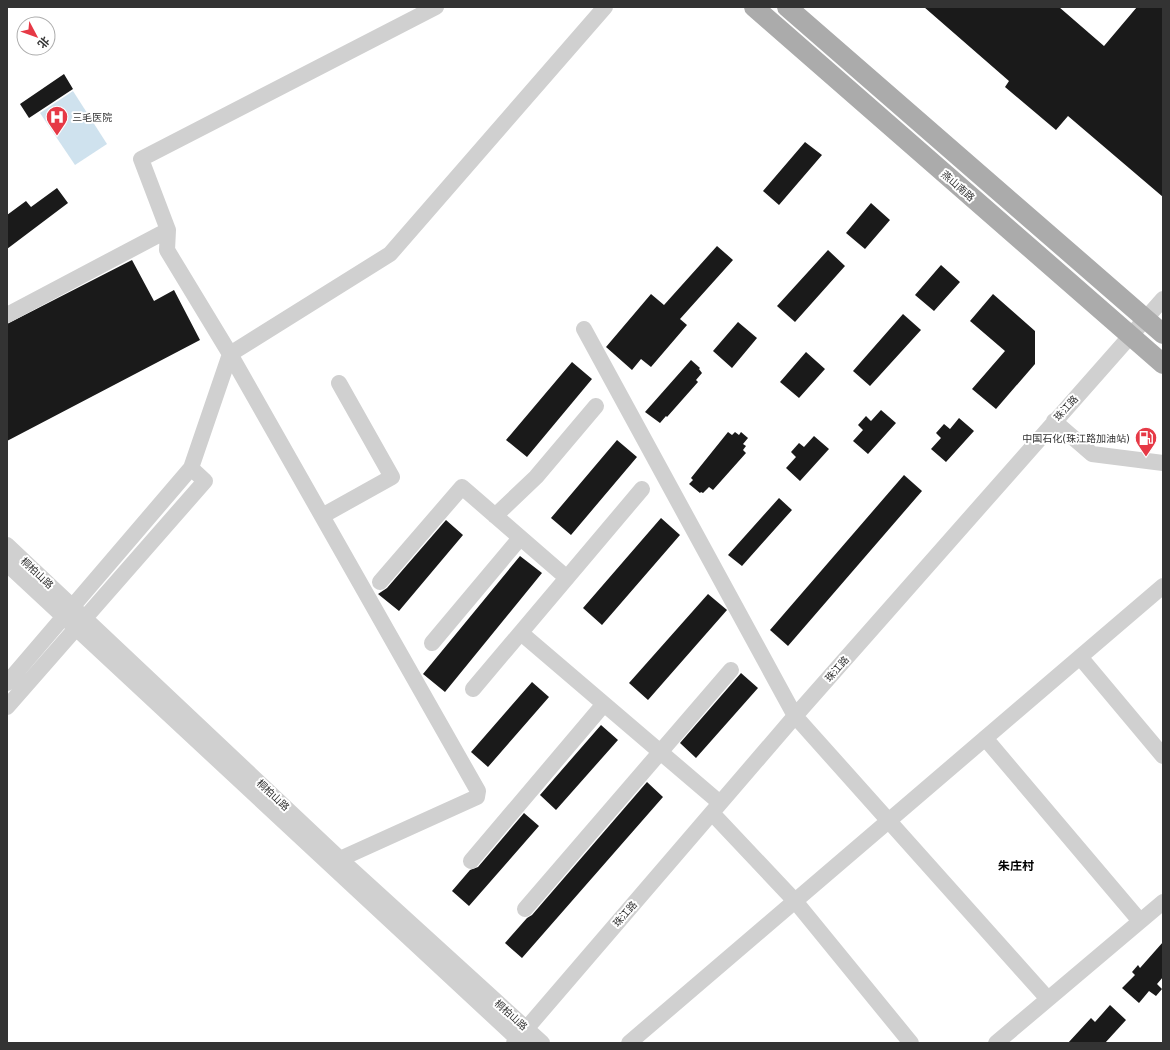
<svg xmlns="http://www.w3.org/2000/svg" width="1170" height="1050" font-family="'DejaVu Sans','Noto Sans SC',sans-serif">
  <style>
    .water { fill: #cfe2ee }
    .building { fill: #1a1a1a }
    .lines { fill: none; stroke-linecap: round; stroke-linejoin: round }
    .minor { stroke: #d0d0d0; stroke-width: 16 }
    .major { stroke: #ababab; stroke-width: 20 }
    .labels { text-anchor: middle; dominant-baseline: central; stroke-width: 4; stroke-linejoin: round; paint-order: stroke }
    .poi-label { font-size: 10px; fill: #333; stroke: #fff; text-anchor: start }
    .street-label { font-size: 10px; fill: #333; stroke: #fff }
    .quarter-label { font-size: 12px; font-weight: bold; fill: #000; stroke: #fff }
  </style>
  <rect width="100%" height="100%" fill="#fff"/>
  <path class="water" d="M73 91 107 144 75 165 40 113Z"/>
  <path class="building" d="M924 7H1059L1104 46 1137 7H1163V197L1068 116 1056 130 1005 87 1009 81Z
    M64 74 73 89 29 118 20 104Z
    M805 142 822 155 779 205 763 191Z
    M57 188 68 203 7 249V215L26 201 31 207Z
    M871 203 890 220 865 249 846 233Z
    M717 246 733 260 680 319 687 325 651 367 641 359 632 370 606 347 651 294 664 305Z
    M828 250 845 266 795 322 777 306Z
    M132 260 154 301 174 290 200 340 7 441V324Z
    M941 265 960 282 934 311 915 295Z
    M993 294 1035 331V364L996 409 972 389 1005 351 970 321Z
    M903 314 921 330 870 386 853 371Z
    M738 322 757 338 732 368 713 351Z
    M806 352 825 369 799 398 780 382Z
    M691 360 700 368 699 369 702 373 696 380 698 382 667 417 666 416 660 423 645 412Z
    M572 362 592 379 527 457 506 440Z
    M881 410 896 423 868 454 853 441 863 430 858 425 866 416 871 421Z
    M959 418 974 431 946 462 931 449 941 438 936 433 944 424 950 429Z
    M728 432 732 435 735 432 739 435 741 432 748 438 743 444 746 446 743 450 746 453 713 490 709 487 703 493 701 492 700 493 689 484 693 480 691 478Z
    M814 436 829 449 800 481 786 468 796 457 791 452 799 443 804 447Z
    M617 440 637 457 571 535 551 518Z
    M904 475 922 491 788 646 770 630Z
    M779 498 792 510 742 566 728 555Z
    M661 518 680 535 602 625 583 608Z
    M446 520 463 535 399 611 378 594 387 588Z
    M520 556 542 573 445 692 423 674Z
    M708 594 727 610 648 700 629 683Z
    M741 673 758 688 696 758 680 743Z
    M532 682 549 697 488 767 471 752Z
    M601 725 618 740 556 810 540 795Z
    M647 782 663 797 522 958 505 943 527 918 532 915Z
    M524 813 539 826 469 906 452 891 470 870 478 867Z
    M1163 942V977L1157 984 1162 989 1156 996 1149 991 1139 1003 1122 988 1135 975 1132 972 1138 965 1140 968Z
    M1110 1005 1126 1020 1105 1043H1068L1091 1018 1095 1022Z"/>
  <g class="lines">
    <path class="minor" d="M7 315 168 230
      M584 329 795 716 1048 999
      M1054 421 1092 454 1163 463
      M322 516 392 477 339 383
      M495 516 536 477 596 406
      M7 545 340 859 542 1043
      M7 564 522 1043
      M380 582 462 487 567 578
      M521 633 720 803
      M432 643 520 538
      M1080 657 1163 756
      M7 683 191 468 230 354 390 254 605 7
      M473 689 642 489
      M7 707 205 481 191 468
      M985 738 1140 921
      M712 813 795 901 911 1043
      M340 859 477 797 478 791 230 354 167 250 168 230 141 159 436 7
      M471 861 604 704
      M525 909 731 670
      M514 1043 795 716 1163 299
      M629 1043 1163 586
      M996 1043 1163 902"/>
    <path class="major" d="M754 7 1163 364
      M787 7 1163 334"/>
  </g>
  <defs>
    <g id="hospital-pin" transform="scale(1.15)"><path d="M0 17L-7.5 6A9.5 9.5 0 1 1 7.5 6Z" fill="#e63946" stroke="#fff"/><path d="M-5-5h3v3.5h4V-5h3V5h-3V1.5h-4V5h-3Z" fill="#fff"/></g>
    <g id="fuel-pin" transform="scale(1.15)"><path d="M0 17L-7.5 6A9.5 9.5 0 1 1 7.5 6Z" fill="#e63946" stroke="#fff"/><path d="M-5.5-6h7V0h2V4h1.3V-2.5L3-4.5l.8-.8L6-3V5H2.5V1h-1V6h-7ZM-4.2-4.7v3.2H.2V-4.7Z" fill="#fff"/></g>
  </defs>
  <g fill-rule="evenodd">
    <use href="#hospital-pin" x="57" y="117"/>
    <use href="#fuel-pin" x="1146" y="438"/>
  </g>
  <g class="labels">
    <g class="poi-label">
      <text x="72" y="117">三毛医院</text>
      <text x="1130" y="438" text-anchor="end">中国石化(珠江路加油站)</text>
    </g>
    <g class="street-label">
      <text transform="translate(958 186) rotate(41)">燕山南路</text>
      <text transform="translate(1066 408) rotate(-48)">珠江路</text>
      <text transform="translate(37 573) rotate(43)">桐柏山路</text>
      <text transform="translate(837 669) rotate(-49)">珠江路</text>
      <text transform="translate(273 795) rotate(43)">桐柏山路</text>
      <text transform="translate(625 914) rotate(-49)">珠江路</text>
      <text transform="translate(511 1015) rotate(42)">桐柏山路</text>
    </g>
    <g class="quarter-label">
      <text x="1016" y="866">朱庄村</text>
    </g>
  </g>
  <rect width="1170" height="1050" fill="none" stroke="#333333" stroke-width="16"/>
  <g transform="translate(36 36) rotate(131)"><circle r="19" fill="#ffffff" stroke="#adadad"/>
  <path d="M0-3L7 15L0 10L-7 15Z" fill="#e63946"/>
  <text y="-6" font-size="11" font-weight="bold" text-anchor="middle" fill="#333333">北</text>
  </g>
</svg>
